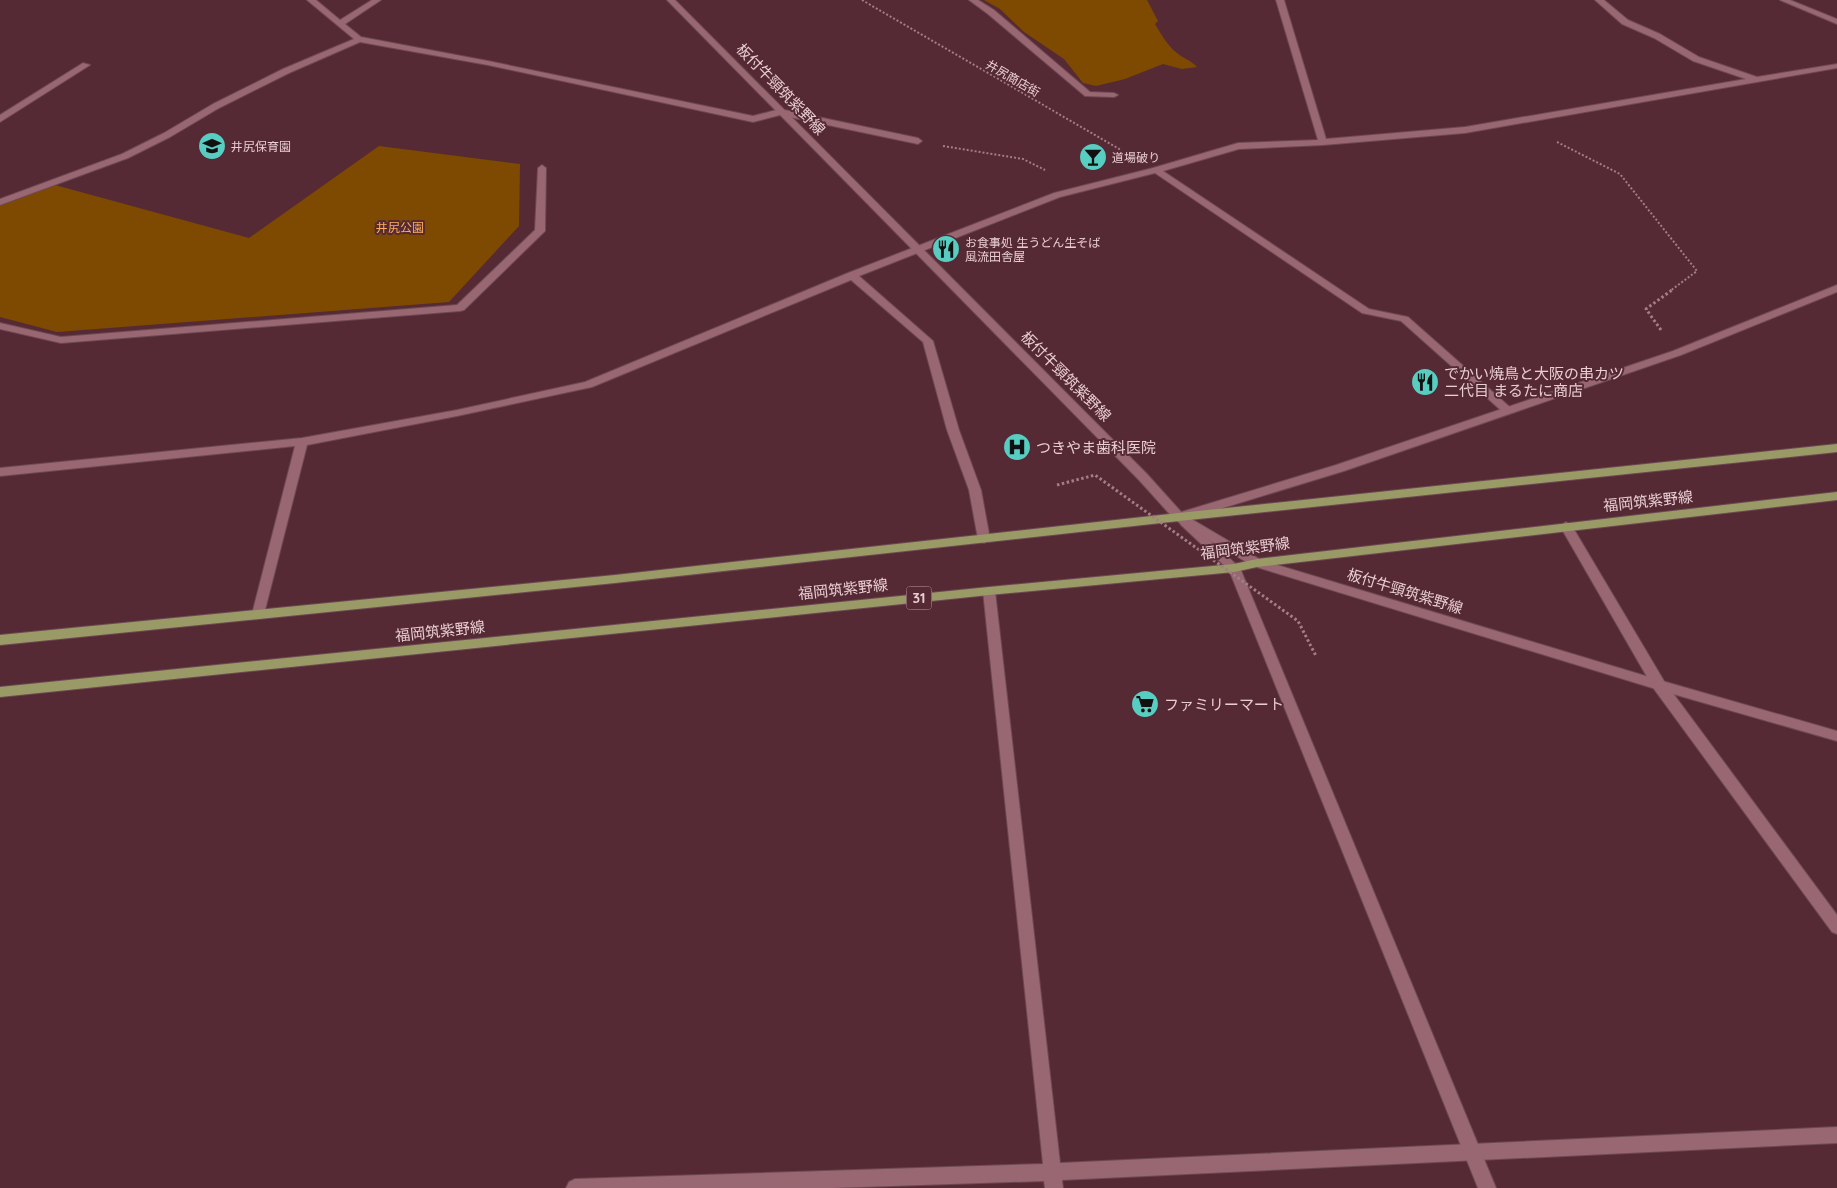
<svg xmlns="http://www.w3.org/2000/svg" width="1837" height="1188" font-family="Quicksand,'Noto Sans JP',sans-serif">
  <style>
    .green { fill: #7e4a01 }
    .lines { fill: none; stroke-linecap: round; stroke-linejoin: round }
    .minor-casing { stroke: #6d4953; stroke-width: 2 }
    .tertiary-casing { stroke: #6d4953; stroke-width: 2 }
    .secondary-casing { stroke: #6d4953; stroke-width: 2 }
    .primary-casing { stroke: #6d4953; stroke-width: 2 }
    .path-far1 { stroke: #a27e86; stroke-width: 2; stroke-dasharray: 2 2; stroke-linecap: butt }
    .path { stroke: #a27e86; stroke-width: 3; stroke-dasharray: 2.5 2.5; stroke-linecap: butt }
    .minor { fill: #986771; fill-rule: evenodd }
    .tertiary { fill: #986771; fill-rule: evenodd }
    .secondary { fill: #986771; fill-rule: evenodd }
    .primary { fill: #9a9a67; fill-rule: evenodd }
    .path-bridge { stroke: #a27e86; stroke-width: 3; stroke-dasharray: 2.5 2.5; stroke-linecap: butt }
    .labels { text-anchor: middle; dominant-baseline: central; stroke-width: 4; stroke-linejoin: round; paint-order: stroke }
    .far-street-label { font-size: 12px; fill: #e9cdd2; stroke: #552a34 }
    .far-poi-label { font-size: 12px; fill: #e9cdd2; stroke: #552a34; text-anchor: start }
    .far-park-label { font-size: 12px; fill: #feae59; stroke: #552a34 }
    .shield { fill: #552a34; stroke: #bd9ca3; stroke-width: 1 }
    .shield-label { font-size: 14px; font-weight: bold; fill: #e9cdd2 }
    .street-label { font-size: 15px; fill: #e9cdd2; stroke: #552a34 }
    .poi-label { font-size: 15px; fill: #e9cdd2; stroke: #552a34; text-anchor: start }
  </style>
  <rect width="100%" height="100%" fill="#552a34"/>
  <path class="green" d="M984 0H1147L1158 21 1155 24C1161 34 1168 46 1177 53 1184 59 1191 60 1197 67L1182 69 1163 64 1125 79 1096 86 1083 83 1064 59 1024 32 1000 9Z
    M379 146 520 164 519 226 449 302 57 332 0 317V205L55 185 249 238Z"/>
  <g class="lines">
    <g class="minor-casing">
      <path id="minor" d="M307 0H316L340 20 372 0H381L345 24 361 37 488 61 753 116 780 109 918 138 922 141 918 144 780 115 753 122 488 65 360 42 289 73 219 108 170 137 128 158 0 205V199L122 154 164 133 213 104 283 69 354 39Z
        M969 0H978L994 10 1090 92 1114 93 1118 95 1114 97 1085 96 988 14Z
        M1276 0H1284L1326 139 1465 127 1746 79 1693 61 1654 38 1622 24 1595 0H1604L1628 20 1660 34 1699 57 1757 77 1837 64V68L1465 133 1323 145 1239 149 1163 171 1369 309 1408 317 1512 409 1513 411 1512 413H1504L1401 321 1362 313 1155 173 1060 197 859 276 933 341 959 430 981 490 990 539 984 543 978 539 969 490 947 430 923 342 851 280 592 387 457 416 307 445 264 614 262 617H254L252 614 295 446 0 476V468L302 438 457 410 585 382 848 273 1054 193 1153 168 1238 143 1318 140Z
        M1780 0H1790L1837 19V24Z
        M83 63 90 65 0 122V115Z
        M542 165 546 168 545 231 464 310 460 311 61 343 0 329V323L61 337 457 305 535 230 538 168Z
        M1566 522 1572 526 1664 681 1837 915V934L1832 932 1654 689 1560 526Z
        M989 587 995 591 1060 1163 1837 1127V1143L1062 1180 1063 1188H1045L1044 1181 832 1188H566L569 1182 575 1179 1043 1164 983 591Z"/>
    </g>
    <g class="tertiary-casing">
      <path id="tertiary" d="M1837 285V292L1681 355 1344 471 1187 519 1240 568 1496 1188H1478L1229 570 1181 525 1179 522 1181 520 1176 516 1178 513 1336 465 1673 351Z"/>
    </g>
    <g class="secondary-casing">
      <path id="secondary" d="M667 0H675L1147 474 1183 514 1261 560 1659 680 1837 731V741L1659 690 1253 566 1175 520 1139 480Z"/>
    </g>
    <g class="primary-casing">
      <path id="primary" d="M1837 444V452L1179 521 615 583 0 645V635L615 575 1179 513Z
        M1837 492V500L1257 567 1234 572 989 595 0 697V687L989 587 1234 564 1257 559Z"/>
    </g>
    <path class="path-far1" d="M862 0 1121 150
      M1557 142 1620 174 1697 271 1670 291
      M943 146 1023 159 1045 170"/>
    <path class="path" d="M1661 330 1646 309 1672 290"/>
    <use href="#minor" class="minor"/>
    <use href="#tertiary" class="tertiary"/>
    <use href="#secondary" class="secondary"/>
    <use href="#primary" class="primary"/>
    <path class="path-bridge" d="M1057 485 1095 475 1298 621 1316 656"/>
  </g>
  <defs>
    <g id="school-disc" transform="scale(1.4375)"><circle r="9.5" fill="#57cec1" stroke="#552a34"/><path d="M0-5L7-2L0 1L-7-2ZM-4 1L0 2.5L4 1V4Q0 6-4 4Z" fill="#111"/></g>
    <g id="bar-disc" transform="scale(1.4375)"><circle r="9.5" fill="#57cec1" stroke="#552a34"/><path d="M-6-5H6L.8 .8V4.5H3.5V6h-7V4.5H-.8V.8Z" fill="#111"/></g>
    <g id="restaurant-disc" transform="scale(1.4375)"><circle r="9.5" fill="#57cec1" stroke="#552a34"/><path d="M-5-6h1v4h1v-4h1v4h1v-4h1v5L-1.5 .5V6h-2V.5L-5-1ZM5-6V6H3V1.5H1.5Q1.5-4 5-6Z" fill="#111"/></g>
    <g id="hospital-disc" transform="scale(1.4375)"><circle r="9.5" fill="#57cec1" stroke="#552a34"/><path d="M-5-5h3v3.5h4V-5h3V5h-3V1.5h-4V5h-3Z" fill="#111"/></g>
    <g id="supermarket-disc" transform="scale(1.4375)"><circle r="9.5" fill="#57cec1" stroke="#552a34"/><path d="M-6-5.5h2.5l.6 2H6L4.5 2H-2.5L-4.4-4H-6ZM-1.5 3.2a1.3 1.3 0 1 0 .1 0ZM3 3.2a1.3 1.3 0 1 0 .1 0Z" fill="#111"/></g>
  </defs>
  <g fill-rule="evenodd">
    <use href="#school-disc" x="212" y="146"/>
    <use href="#bar-disc" x="1093" y="157"/>
    <use href="#restaurant-disc" x="946" y="249"/>
    <use href="#restaurant-disc" x="1425" y="382"/>
    <use href="#hospital-disc" x="1017" y="447"/>
    <use href="#supermarket-disc" x="1145" y="704"/>
  </g>
  <g class="labels">
    <g class="far-street-label">
      <text transform="translate(1013 78) rotate(30)">井尻商店街</text>
    </g>
    <g class="far-poi-label">
      <text x="231" y="146">井尻保育園</text>
      <text x="1112" y="157">道場破り</text>
      <text x="965" y="242">お食事処 生うどん生そば<tspan x="965" dy="14">風流田舎屋</tspan></text>
    </g>
    <g class="far-park-label">
      <text x="400" y="227">井尻公園</text>
    </g>
    <rect class="shield" x="906.5" y="586.5" width="25" height="23" rx="4"/>
    <g class="shield-label">
      <text x="919" y="598">31</text>
    </g>
    <g class="street-label">
      <text transform="translate(781 89) rotate(46)">板付牛頸筑紫野線</text>
      <text transform="translate(1066 376) rotate(45)">板付牛頸筑紫野線</text>
      <text transform="translate(1648 501) rotate(-6)">福岡筑紫野線</text>
      <text transform="translate(1245 548) rotate(-7)">福岡筑紫野線</text>
      <text transform="translate(843 589) rotate(-6)">福岡筑紫野線</text>
      <text transform="translate(1405 591) rotate(17)">板付牛頸筑紫野線</text>
      <text transform="translate(440 631) rotate(-6)">福岡筑紫野線</text>
    </g>
    <g class="poi-label">
      <text x="1444" y="373">でかい焼鳥と大阪の串カツ<tspan x="1444" dy="17">二代目 まるたに商店</tspan></text>
      <text x="1036" y="447">つきやま歯科医院</text>
      <text x="1164" y="704">ファミリーマート</text>
    </g>
  </g>
</svg>
